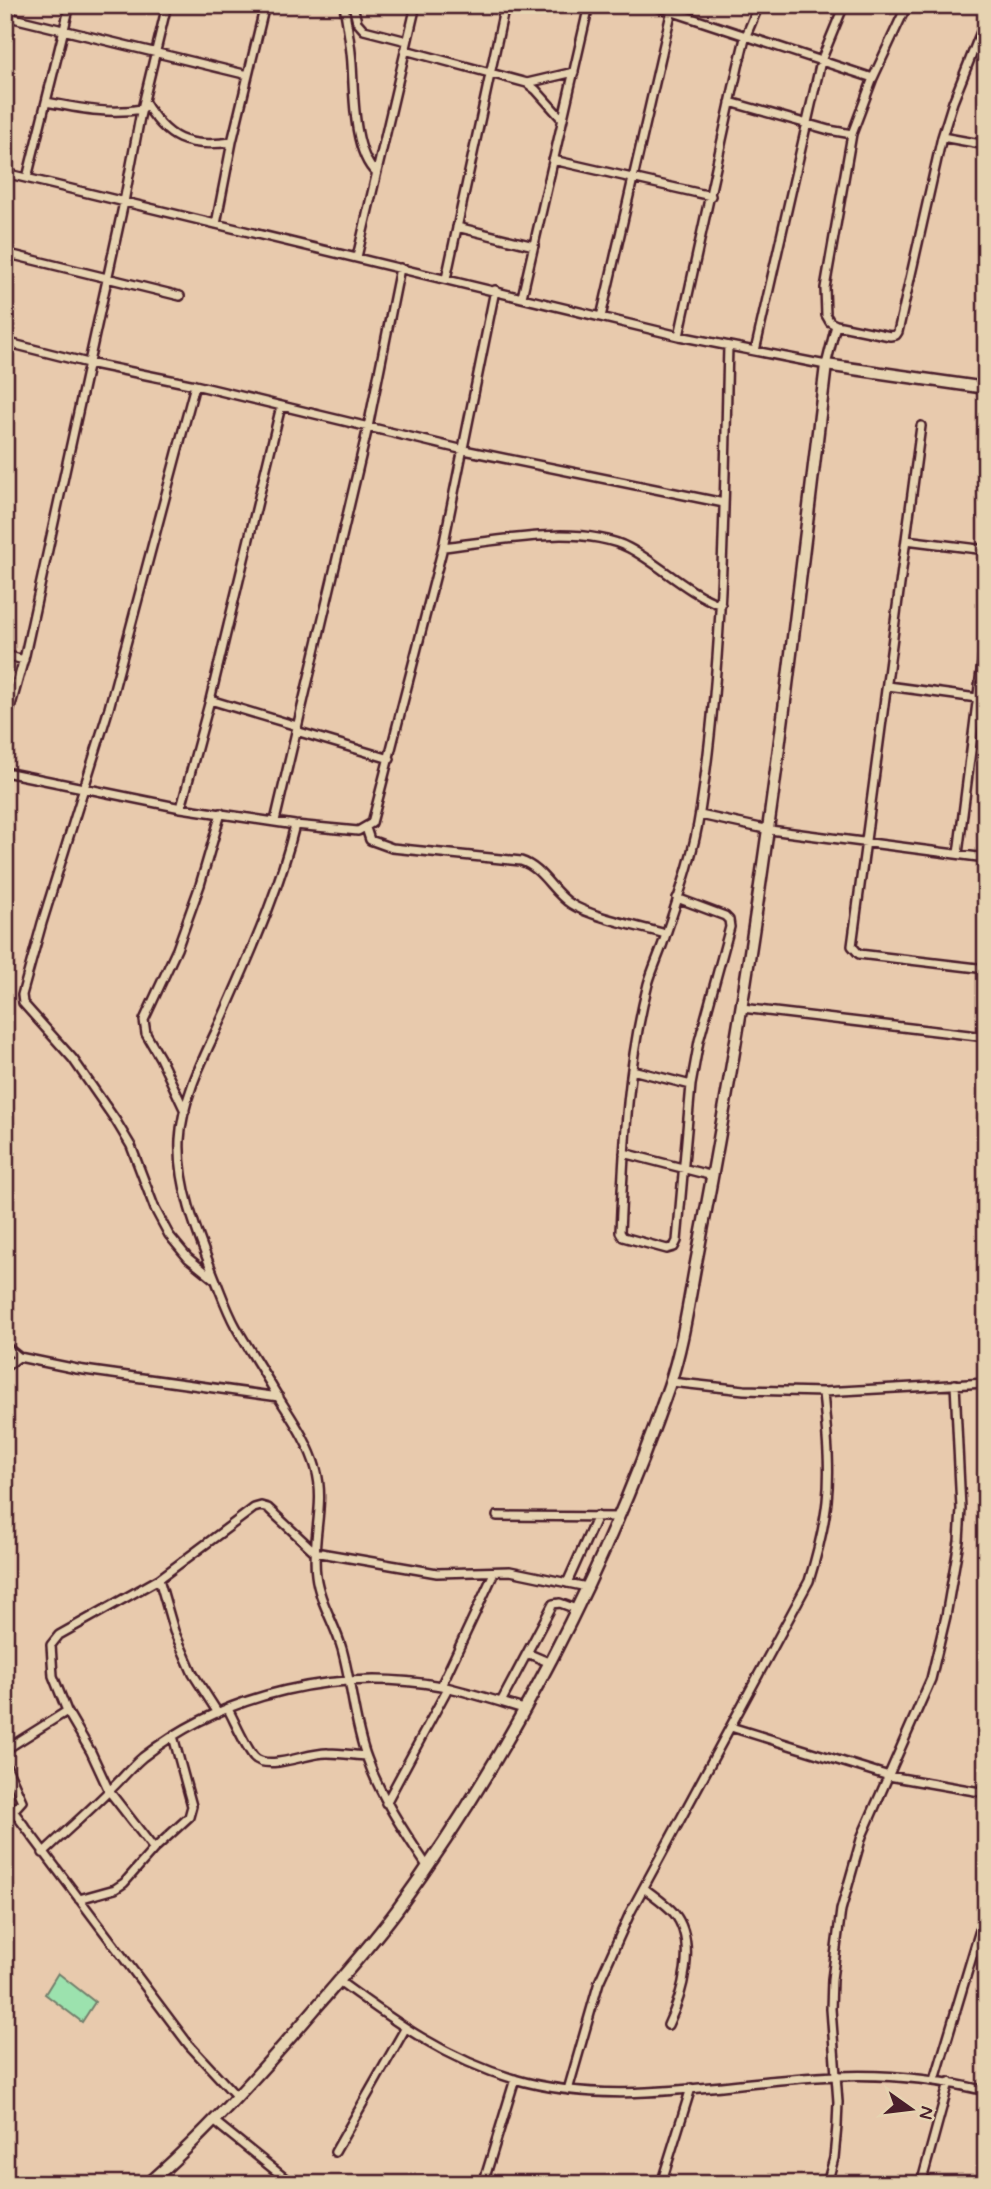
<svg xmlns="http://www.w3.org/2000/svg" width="991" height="2189" font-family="Mynerve,sans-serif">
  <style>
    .green { fill: #9ce2ae; stroke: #73806c; stroke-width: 2 }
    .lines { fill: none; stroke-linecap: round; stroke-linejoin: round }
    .street-casing { stroke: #4a1f2b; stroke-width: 12 }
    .secondary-casing { stroke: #4a1f2b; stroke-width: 15 }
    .street { stroke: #e6d3b1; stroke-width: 7 }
    .secondary { stroke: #e6d3b1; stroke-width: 10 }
  </style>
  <rect width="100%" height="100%" fill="#e8caad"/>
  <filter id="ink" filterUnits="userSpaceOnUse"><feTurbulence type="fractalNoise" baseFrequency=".0143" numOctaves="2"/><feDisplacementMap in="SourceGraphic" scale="14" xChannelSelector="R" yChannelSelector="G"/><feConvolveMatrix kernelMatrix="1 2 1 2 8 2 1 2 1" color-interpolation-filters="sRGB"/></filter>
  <g filter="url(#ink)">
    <path class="green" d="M58 1973 95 2002 82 2022 45 1994Z"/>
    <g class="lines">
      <g class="street-casing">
        <path id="street" d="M344 5C347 25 351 45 352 64 354 94 353 152 376 173
          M353 5 357 22 364 30 407 41
          M652 5 873 78
          M5 16 248 75
          M405 50 527 83 536 90 562 119
          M527 83 574 72
          M144 101C167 140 187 148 232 142
          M46 102C78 108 110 115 142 109
          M730 102 829 130 852 134
          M942 137 986 145
          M553 160 711 196
          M5 173 679 336 826 365 836 325 890 336 896 335 898 332 942 137 953 102 986 19
          M27 178 70 5
          M216 224 232 142 265 5
          M457 227 534 246
          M5 253 180 296
          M357 257 416 5
          M446 279 505 5
          M522 297 589 5
          M601 317 673 5
          M836 325 830 322 826 315 825 288 852 134 873 78 907 5
          M679 336 738 67 745 38 759 5
          M5 342 88 363 195 385 464 450 724 503
          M755 351 821 61 844 5
          M195 385 109 708 42 923 22 995 23 1003 73 1059 116 1121 131 1146 155 1209 169 1235 188 1258 214 1279
          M921 426 852 946 859 954 986 969
          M906 540 986 550
          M443 547C498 541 580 523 629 548 661 565 686 592 721 605
          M5 655 24 660
          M888 686 977 698
          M210 700 297 726
          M5 727 25 655 124 202 140 117 167 5
          M296 731 390 759
          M5 772 181 808 295 825 358 831 372 823 443 547 495 290
          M181 808 210 700 281 406
          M700 815 770 830 986 858
          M275 821 368 427 400 268
          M295 825C279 891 251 952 224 1014 206 1053 182 1097 180 1140 178 1187 197 1233 214 1276 221 1293 227 1311 236 1327 248 1348 262 1369 274 1390 289 1415 308 1440 316 1469 326 1504 311 1540 316 1575 319 1601 335 1624 342 1649 352 1685 354 1724 367 1758 381 1798 404 1831 427 1866
          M366 828 370 840 392 848 521 861C543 868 552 892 571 904 591 917 641 927 666 934
          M958 854 986 631
          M677 898 725 916 729 920 730 927 699 1041 691 1085 677 1241 674 1247 667 1249 623 1237 620 1232C624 1149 627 1065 648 984 653 967 661 951 666 934 679 895 694 853 700 812 724 658 724 502 728 346
          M742 1008 986 1037
          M632 1070 691 1085
          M185 1111 160 1058 146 1034 144 1020 177 949 200 885 221 813
          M624 1153 713 1176
          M5 1346 19 1357 77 1369 279 1397
          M5 1367 19 1357
          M671 1382 744 1390 823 1392 986 1383
          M497 1516 619 1517
          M159 1579 174 1631 193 1674 218 1713
          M567 1583 597 1516
          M527 1653 548 1662
          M441 1686 494 1573
          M501 1702 553 1604 560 1603 576 1609
          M228 1709C235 1722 245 1746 254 1757 268 1772 308 1752 328 1753 340 1753 353 1755 366 1756
          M731 1727 889 1776 986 1793
          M5 1750 67 1711
          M5 1763 22 1801 13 1811
          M5 1800 189 2045 237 2097
          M386 1803 448 1688
          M154 1849 109 1791 91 1752 67 1711 53 1676 51 1645 59 1635 159 1579 254 1508 261 1506 268 1508 315 1552 437 1573 510 1571 587 1587
          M43 1853C65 1832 88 1812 109 1791 121 1780 131 1767 143 1757 226 1692 339 1668 441 1686 469 1692 497 1701 524 1709
          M644 1888C654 1896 666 1904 674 1913 698 1942 682 1996 668 2025
          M79 1899 115 1889 124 1883 154 1849 189 1817 192 1806 173 1736
          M339 1981C395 2022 446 2059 514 2079 620 2110 731 2079 838 2076 888 2074 937 2079 986 2091
          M935 2080 986 1910
          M568 2090 599 1982 631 1911 809 1581C817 1555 824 1529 827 1501 831 1465 826 1428 823 1392
          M214 2121 292 2184
          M335 2152 405 2029
          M483 2184 515 2079
          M661 2184 691 2088
          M827 2184 834 2158 837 2126 838 2102 831 2009 832 1979 841 1910 862 1836 931 1679 946 1616 959 1541 961 1509 955 1384
          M921 2184 949 2082"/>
      </g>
      <g class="secondary-casing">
        <path id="secondary" d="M148 2184C208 2131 262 2071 314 2010 342 1977 372 1944 397 1910 510 1755 607 1567 669 1386 682 1348 688 1307 695 1268 705 1216 715 1163 724 1110 768 863 796 614 826 365L986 388"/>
      </g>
      <use href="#street" class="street"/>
      <use href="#secondary" class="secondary"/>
    </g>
  </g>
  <rect width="991" height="2189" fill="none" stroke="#e6d3b1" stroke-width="28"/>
  <rect x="14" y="14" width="963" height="2161" fill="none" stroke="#4a1f2b" stroke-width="2.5" filter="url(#ink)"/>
  <g transform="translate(911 2109) rotate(104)" stroke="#e6d3b1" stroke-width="5" paint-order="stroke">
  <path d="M0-5L12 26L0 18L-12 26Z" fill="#4a1f2b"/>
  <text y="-10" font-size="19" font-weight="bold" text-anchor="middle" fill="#4a1f2b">N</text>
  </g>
</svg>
